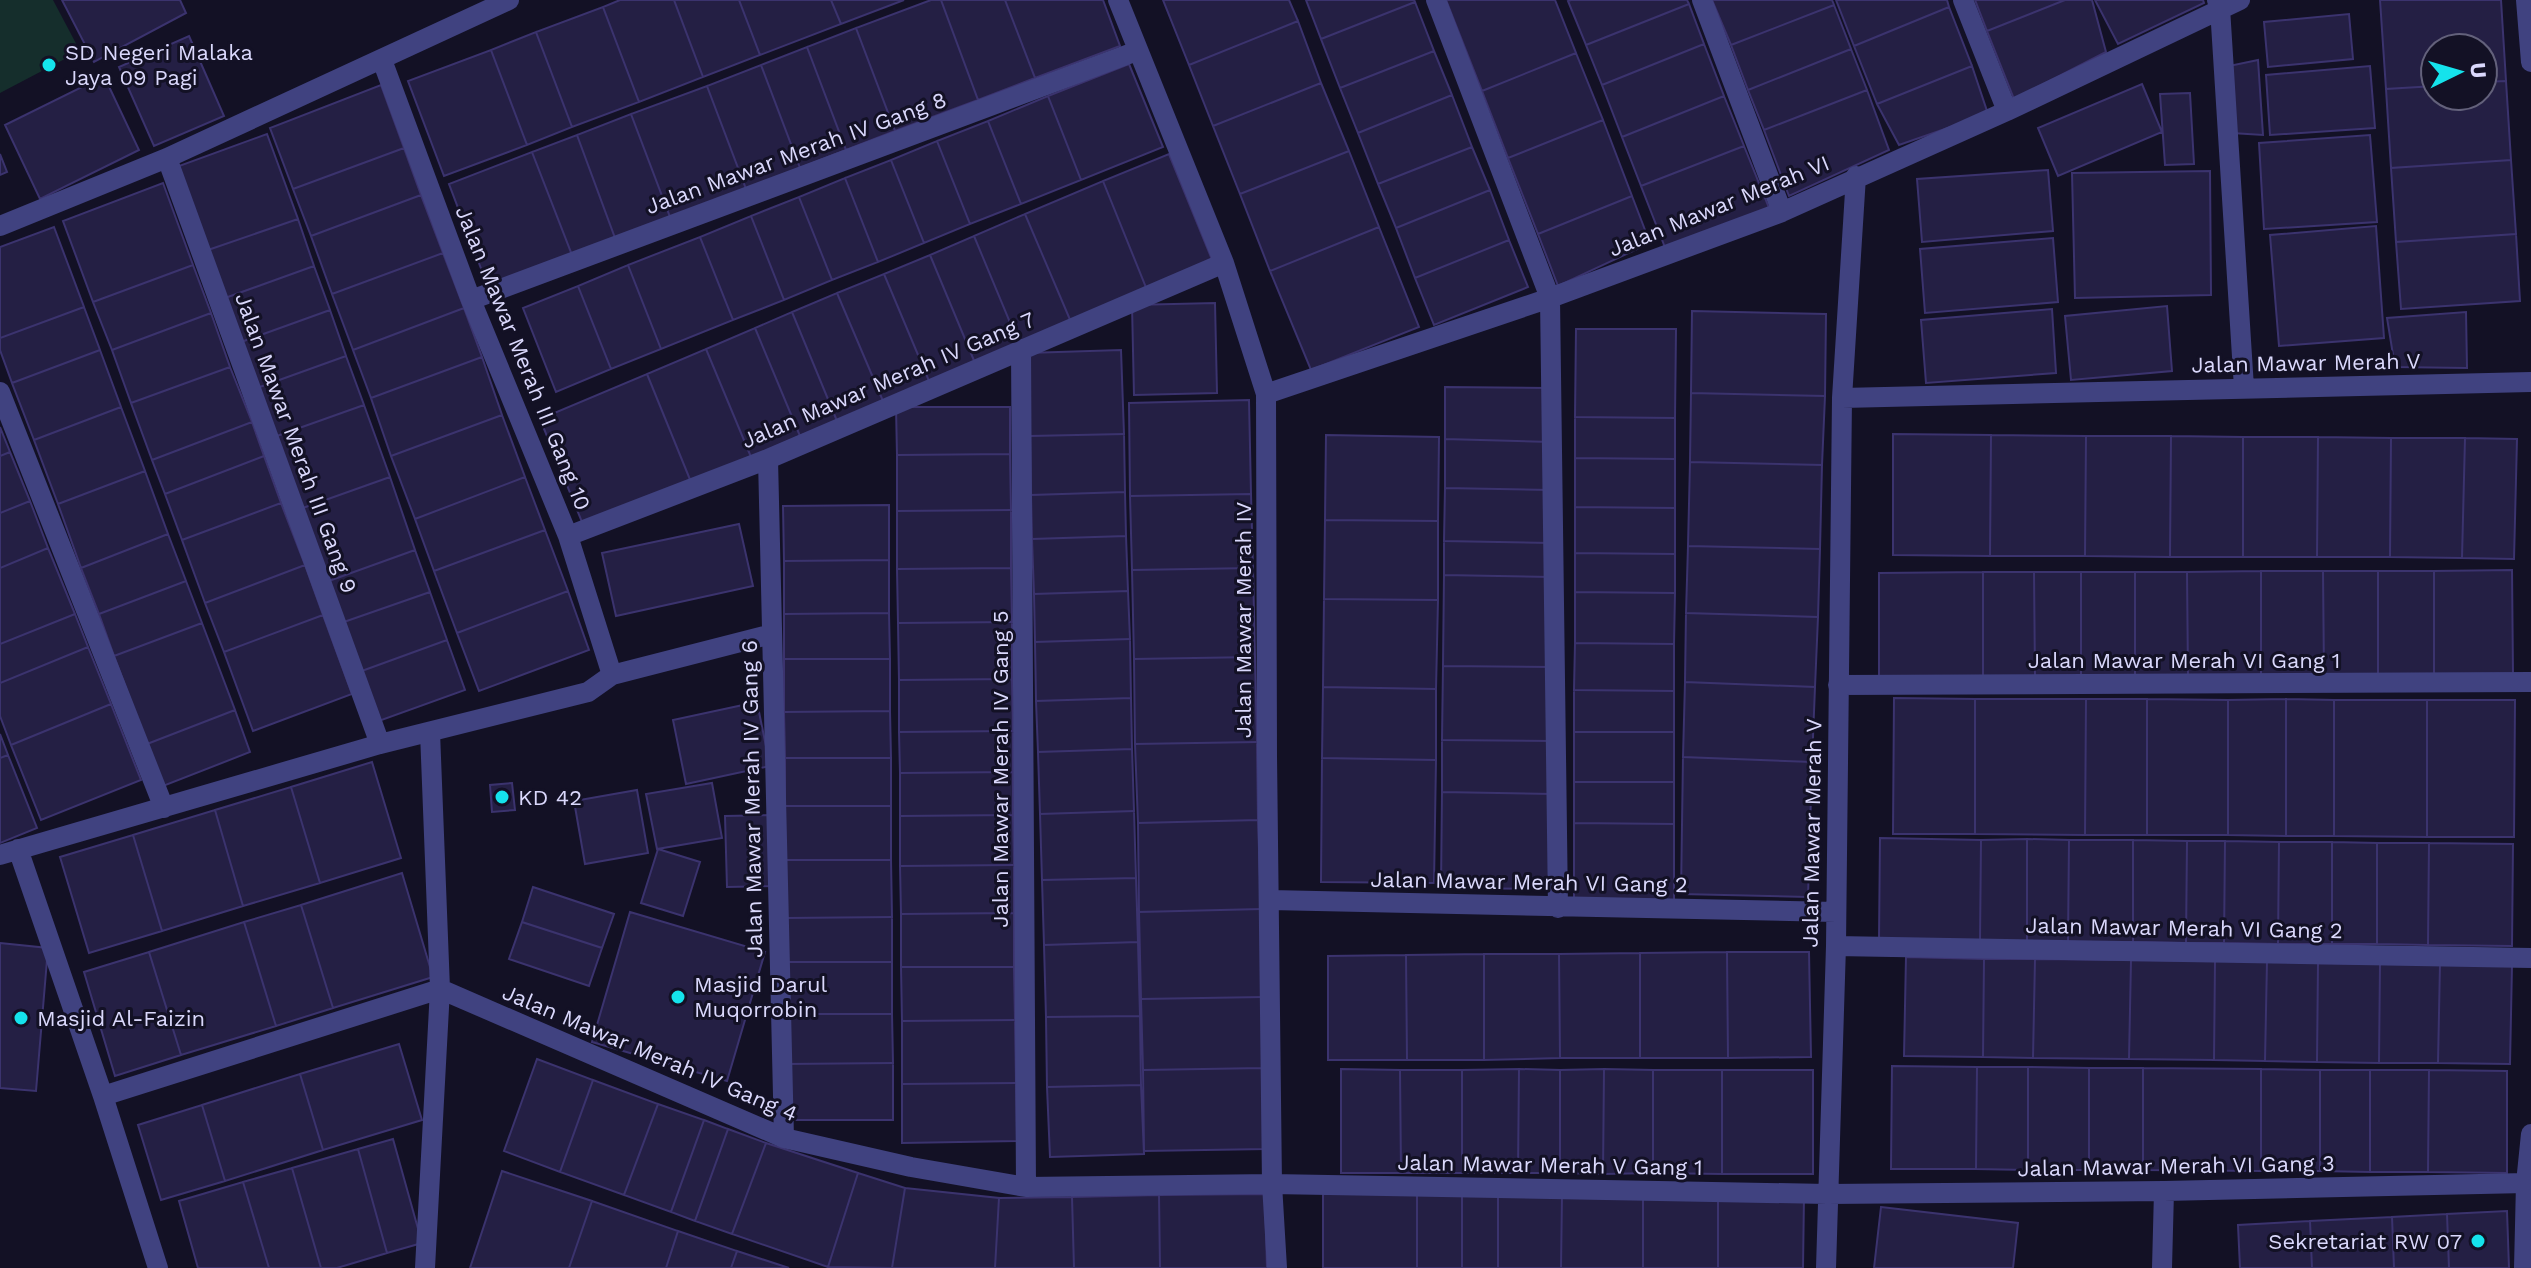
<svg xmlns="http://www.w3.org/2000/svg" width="2531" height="1268" font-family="'Work Sans',sans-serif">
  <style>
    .pitch { fill: #152e2c }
    .building { fill: #241f44; stroke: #3b336e; stroke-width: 2 }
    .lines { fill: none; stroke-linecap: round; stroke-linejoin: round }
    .street { stroke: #404280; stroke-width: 20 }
    .poi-dot { fill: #15e3ec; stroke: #131125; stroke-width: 3 }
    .labels { text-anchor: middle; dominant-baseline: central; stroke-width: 6; stroke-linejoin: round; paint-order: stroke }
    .poi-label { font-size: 22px; fill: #dad8fc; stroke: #131125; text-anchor: start }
    .street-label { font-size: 22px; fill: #dad8fc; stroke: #131125 }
  </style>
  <rect width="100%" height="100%" fill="#131125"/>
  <path class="pitch" d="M0 0H53L80 51 0 93Z"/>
  <path class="building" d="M62 0H180L186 13 94 62Z
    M620 0H674L703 77 639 102 603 7Z
    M674 0H739L760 55 703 77Z
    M739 0H831L841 24 760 55Z
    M831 0H904L841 24Z
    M931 0H941L978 100 895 131 856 28Z
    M941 0H1005L1035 78 978 100Z
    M1005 0H1103L1120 46 1035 78Z
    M1163 0H1289L1298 21 1189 65Z
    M1306 0H1414L1415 2 1321 39Z
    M1446 0H1555L1576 53 1482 91Z
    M1571 0H1687L1689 4 1586 45 1568 1Z
    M1712 0H1832L1834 5 1731 45Z
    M1836 0H1947L1949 7 1854 46Z
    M1975 0H2065L1987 31Z
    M2065 0H2092L2106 52 2014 99 1987 31Z
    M2095 0H2203L2204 3 2118 44Z
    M2380 0H2501L2506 81 2483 82V48H2435V86L2386 89Z
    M1415 2 1434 51 1340 88 1321 39Z
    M1689 4 1704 44 1602 85 1586 45Z
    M1834 5 1851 49 1748 90 1731 45Z
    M603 7 639 102 572 127 536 32Z
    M1949 7 1972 66 1877 104 1854 46Z
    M2349 14 2353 59 2268 67 2264 22Z
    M1298 21 1321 83 1213 126 1189 65Z
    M856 28 895 131 846 150 807 47Z
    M536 32 572 127 527 145 491 50Z
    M189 36 224 116 154 146 119 67Z
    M1704 44 1724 96 1622 137 1602 85Z
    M807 47 846 150 800 168 761 65Z
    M1851 49 1867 90 1764 130 1748 90Z
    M491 50 527 145 444 176 408 81Z
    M1434 51 1452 95 1358 133 1340 88Z
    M1576 53 1603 120 1508 158 1482 91Z
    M2258 60 2263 135 2232 133 2229 66Z
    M1129 64 1163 147 1081 180 1048 96Z
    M761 65 800 168 746 189 707 86Z
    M1972 66 1988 114 1899 145 1877 104Z
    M2370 66 2375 128 2270 135 2266 75Z
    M104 76 139 150 40 199 5 125Z
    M2506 81 2511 160 2391 168 2386 89 2435 86V96H2483V82Z
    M1321 83 1349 151 1240 194 1213 126Z
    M2142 84 2162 132 2058 176 2038 128Z
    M381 85 404 148 293 189 270 128Z
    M707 86 746 189 670 217 631 114Z
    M1867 90 1889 150 1789 196 1764 130Z
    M2190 93 2194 164 2165 165 2160 94Z
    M1452 95 1472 147 1378 184 1358 133Z
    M1048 96 1081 180 1021 204 988 121Z
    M1724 96 1744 146 1641 186 1622 137Z
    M631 114 670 217 615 238 577 135Z
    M1603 120 1632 196 1538 234 1508 158Z
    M988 121 1021 204 970 224 937 141Z
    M267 134 298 219 208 250 179 166Z
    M577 135 615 238 572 255 532 152Z
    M2370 135 2377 222 2264 229 2259 143Z
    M937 141 970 224 924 243 891 160Z
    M1744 146 1769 208 1666 250 1641 186Z
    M1472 147 1490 190 1396 228 1378 184Z
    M404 148 421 195 311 236 293 189Z
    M1349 151 1379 227 1270 271 1240 194Z
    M532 152 572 255 488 287 449 184Z
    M0 154 7 172 0 175Z
    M1169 154 1213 262 1147 290 1103 181Z
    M891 160 924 243 878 262 845 178Z
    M2511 160 2516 234 2396 242 2391 168Z
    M2048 170 2053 231 1922 242 1917 179Z
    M2210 171 2211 295 2075 298 2072 173Z
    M845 178 878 262 832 280 799 197Z
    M1103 181 1147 290 1071 322 1025 214Z
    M163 183 193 265 93 302 63 221Z
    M1490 190 1509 240 1415 278 1396 228Z
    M421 195 443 253 332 294 311 236Z
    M1632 196 1650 243 1558 286 1538 234Z
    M799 197 832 280 784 300 751 216Z
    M1025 214 1071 322 1019 344 974 236Z
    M751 216 784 300 733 320 700 237Z
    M298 219 314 266 225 298 208 250Z
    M2376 226 2384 338 2279 346 2270 235Z
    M54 227 84 307 0 338V247Z
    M1379 227 1419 327 1311 370 1270 271Z
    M2516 234 2520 301 2401 309 2396 242Z
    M974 236 1019 344 975 363 930 255Z
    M700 237 733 320 661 349 628 265Z
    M2053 238 2058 302 1925 313 1920 249Z
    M1509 240 1528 287 1434 325 1415 278Z
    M443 253 464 308 353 350 332 294Z
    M930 255 975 363 929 381 884 274Z
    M193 265 211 313 112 350 93 302Z
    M628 265 661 349 611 369 578 286Z
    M314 266 330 310 241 342 225 298Z
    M884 274 929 381 883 401 837 293Z
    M578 286 611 369 556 392 523 308Z
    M837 293 883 401 837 421 792 312Z
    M1215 303 1217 393 1134 395 1132 305Z
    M2167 306 2172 371 2071 380 2065 316Z
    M84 307 100 350 12 383 0 350V338Z
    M464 308 482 357 371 398 353 350Z
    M2052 309 2056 373 1926 383 1921 320Z
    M330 310 346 356 257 388 241 342Z
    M1692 311 1826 314 1825 396 1691 393Z
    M792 312 837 421 800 436 755 328Z
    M2466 312 2467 368 2395 367 2387 318Z
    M211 313 230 367 131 403 112 350Z
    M755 328 800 436 751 457 706 349Z
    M1576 329H1676L1675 418 1575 417Z
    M706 349 751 457 691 482 647 374Z
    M100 350 121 407 34 440 12 383Z
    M1121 350 1124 434 1030 436 1027 353Z
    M346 356 364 405 274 437 257 388Z
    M482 357 502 415 391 456 371 398Z
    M230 367 252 422 152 460 131 403Z
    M647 374 691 482 584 527 540 419Z
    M1445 387 1549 388 1550 442 1445 439Z
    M1691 393 1825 396 1822 465 1690 462Z
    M1249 400 1251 494 1130 496 1129 403Z
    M364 405 390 477 300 509 274 437Z
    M121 407 145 471 58 504 34 440Z
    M896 407H1010V454L897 455Z
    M502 415 525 477 415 519 391 456Z
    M1575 417 1675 418V459L1575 458Z
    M252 422 264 456 165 494 152 460Z
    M0 427 10 452 0 456Z
    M1124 434 1125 492 1031 495 1030 436Z
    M1893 434 1991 435 1990 556 1893 555Z
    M1326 435 1439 437 1438 521 1325 520Z
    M1991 435 2086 436 2085 556H1990Z
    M2086 436H2171L2170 557 2085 556Z
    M2171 436 2243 437V557H2170Z
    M2243 437H2318L2317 557H2243Z
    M2318 437 2391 438 2390 557H2317Z
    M2391 438H2465L2462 558 2390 557Z
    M2465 438 2517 439 2514 559 2462 558Z
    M1445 439 1550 442V490L1445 488Z
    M10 452 30 501 0 513V456Z
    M1010 454 1011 510 897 511V455Z
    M264 456 281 503 182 540 165 494Z
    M1575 458 1675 459V508L1575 507Z
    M1690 462 1822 465 1820 549 1688 546Z
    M145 471 168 534 81 568 58 504Z
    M390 477 415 550 326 582 300 509Z
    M525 477 545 530 434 571 415 519Z
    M1445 488 1550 490V543L1444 541Z
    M1125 492 1126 536 1032 539 1031 495Z
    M1251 494 1253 568 1132 570 1130 496Z
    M30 501 48 548 0 568V513Z
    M281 503 305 565 205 603 182 540Z
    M889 505V560L784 561 783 506Z
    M1575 507 1675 508V554L1575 553Z
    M1011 510V568L897 569V511Z
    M1325 520 1438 521V600L1324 599Z
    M739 524 753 586 616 616 602 553Z
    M545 530 568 591 457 633 434 571Z
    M168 534 186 581 99 614 81 568Z
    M1126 536 1128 591 1034 594 1032 539Z
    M1444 541 1550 543 1551 577 1444 575Z
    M1688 546 1820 549 1818 617 1686 613Z
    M48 548 75 614 0 644V568Z
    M415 550 430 592 341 623 326 582Z
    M1575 553 1675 554V593L1575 592Z
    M889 560V613L784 614V561Z
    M305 565 323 615 224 652 205 603Z
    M1011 568 1012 622 898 623 897 569Z
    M1253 568 1255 657 1134 659 1132 570Z
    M2512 570 2513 675H2434V571Z
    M2261 571V676H2188L2187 572Z
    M2261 571H2323L2324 675 2261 676Z
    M2323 571H2378V675H2324Z
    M2378 571H2434V675H2378Z
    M1983 572V678L1879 677V573Z
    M1983 572H2034L2035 677 1983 678Z
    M2034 572H2081V676L2035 677Z
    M2081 572H2135V676H2081Z
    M2135 572H2187L2188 676H2135Z
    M1444 575 1551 577 1554 667 1443 666Z
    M186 581 202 623 114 656 99 614Z
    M568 591 589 650 479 691 457 633Z
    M1128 591 1130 639 1035 642 1034 594Z
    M430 592 447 640 359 672 341 623Z
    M1575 592 1675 593 1674 644 1575 643Z
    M1324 599 1438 600 1436 689 1323 687Z
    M889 613 890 659H784V614Z
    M1686 613 1818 617 1815 687 1685 682Z
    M75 614 88 647 0 683V644Z
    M323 615 352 694 253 731 224 652Z
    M1012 622V679L899 680 898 623Z
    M202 623 235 710 147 744 114 656Z
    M1130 639 1131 698 1036 701 1035 642Z
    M447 640 465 690 376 722 359 672Z
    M1575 643 1674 644V691L1574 690Z
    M88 647 111 704 11 745 0 716V683Z
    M1255 657 1257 742 1135 744 1134 659Z
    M784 659H890V711L784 712Z
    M1443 666 1554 667V741L1442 740Z
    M1012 679 1013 731 899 732V680Z
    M1685 682 1815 687 1812 762 1683 757Z
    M1323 687 1436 689V760L1322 758Z
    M1574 690 1674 691V732H1574Z
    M1131 698 1132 749 1038 752 1036 701Z
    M1894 698 1975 699V834H1893Z
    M1975 699H2086L2085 835 1975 834Z
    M2086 699H2147V835H2085Z
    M2147 699 2228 700V835H2147Z
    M2286 699V836L2228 835V700Z
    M2286 699 2334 700V836H2286Z
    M2334 700H2427V837L2334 836Z
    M2427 700H2515L2514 837H2427Z
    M757 702 770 766 686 784 673 720Z
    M111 704 141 780 41 820 11 745Z
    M235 710 250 752 163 786 147 744Z
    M890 711 891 758H785L784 712Z
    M1013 731V772L900 773 899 732Z
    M1574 732H1674V782H1574Z
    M0 734 8 755 0 758Z
    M1442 740 1554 741 1553 794 1442 792Z
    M1257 742 1258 820 1138 823 1135 744Z
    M1132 749 1134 811 1040 814 1038 752Z
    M8 755 37 828 0 843V758Z
    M1683 757 1812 762 1808 897 1681 894Z
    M785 758H891V806H785Z
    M1322 758 1436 760 1434 883 1321 882Z
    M372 762 401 858 320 883 291 787Z
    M1013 772V815L900 816V773Z
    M1574 782H1674V824L1574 823Z
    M512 783 515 810 492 812 490 785Z
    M712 783 722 838 657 849 646 794Z
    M291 787 320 883 243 906 215 810Z
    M637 790 648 853 585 864 574 801Z
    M1442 792 1553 794 1552 889 1441 888Z
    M785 806H891V860H785Z
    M215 810 243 906 162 931 133 835Z
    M1134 811 1136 878 1042 880 1040 814Z
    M773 815 775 886 727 887 725 816Z
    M1013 815 1014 865 900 866V816Z
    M1258 820 1261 909 1139 912 1138 823Z
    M1574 823 1674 824V900L1574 899Z
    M133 835 162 931 89 953 60 857Z
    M1880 838 1981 840 1980 941 1879 940Z
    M2027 839V941H1980L1981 840Z
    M2027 839 2069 840 2068 942 2027 941Z
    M2069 840H2133V942H2068Z
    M2133 840 2187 841 2186 943 2133 942Z
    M2187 841H2225L2224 943H2186Z
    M2225 841 2279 842 2278 944 2224 943Z
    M2279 842H2332V944H2278Z
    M2332 842 2377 843V944H2332Z
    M2377 843H2429L2428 945 2377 944Z
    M2429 843 2513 844 2512 946 2428 945Z
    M658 849 700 862 683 916 641 903Z
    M785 860H891L892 917 786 918Z
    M1014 865V913L901 914 900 866Z
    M402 873 433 977 333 1008 301 905Z
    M1136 878 1138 942 1044 945 1042 880Z
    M533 887 614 914 602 948 522 922Z
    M301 905 333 1008 276 1026 244 922Z
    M1261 909 1263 997 1141 999 1139 912Z
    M630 912 765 952 727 1081 592 1042Z
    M1014 913V967H901V914Z
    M892 917V962H786V918Z
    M244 922 276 1026 181 1055 149 952Z
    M522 922 602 948 589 986 509 959Z
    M1138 942 1140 1016 1046 1017 1044 945Z
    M0 943 48 948 36 1091 0 1088Z
    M149 952 181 1055 115 1076 84 972Z
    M1727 952 1728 1058H1640V953Z
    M1727 952H1809L1811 1057 1728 1058Z
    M1640 953V1058H1560L1559 954Z
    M1484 954V1060H1407L1406 955Z
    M1484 954H1559L1560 1058 1484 1060Z
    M1406 955 1407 1060H1328V956Z
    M1906 957 1984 959 1983 1057 1904 1056Z
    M1984 959H2035L2033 1058 1983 1057Z
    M2035 959 2131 960 2129 1059 2033 1058Z
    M2131 960 2215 961 2214 1060 2129 1059Z
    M2215 961H2267L2265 1061 2214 1060Z
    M2267 961 2318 963 2317 1062 2265 1061Z
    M786 962H892V1014H787Z
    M2318 963 2380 964 2379 1063 2317 1062Z
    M2380 964H2440L2438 1063H2379Z
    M2440 964 2512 965 2510 1064 2438 1063Z
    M901 967H1014L1015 1020 902 1021Z
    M1263 997V1068L1143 1070 1141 999Z
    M787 1014H892L893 1063 786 1064Z
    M1140 1016 1141 1085 1047 1087 1046 1017Z
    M1015 1020 1016 1083 902 1084V1021Z
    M399 1044 422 1120 323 1150 300 1074Z
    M537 1059 593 1080 560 1172 504 1151Z
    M893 1063V1120H788L786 1064Z
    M1892 1066 1977 1067 1976 1169H1891Z
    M1977 1067H2028V1170L1976 1169Z
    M2028 1067 2089 1068V1170H2028Z
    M1263 1068 1266 1149 1144 1151 1143 1070Z
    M2089 1068H2143V1170H2089Z
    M2143 1068 2261 1069V1171L2143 1170Z
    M1341 1069 1400 1070 1401 1173H1341Z
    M1519 1069 1518 1173H1462V1070Z
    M1519 1069 1560 1070V1173H1518Z
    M1604 1069 1603 1174 1560 1173V1070Z
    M1604 1069 1653 1070V1173L1603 1174Z
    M2261 1069 2320 1070V1171H2261Z
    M1400 1070H1462V1173H1401Z
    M1653 1070H1722V1174L1653 1173Z
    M1722 1070H1813V1174H1722Z
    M2320 1070H2370V1172L2320 1171Z
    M2370 1070H2429L2428 1172H2370Z
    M2429 1070 2507 1071V1173L2428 1172Z
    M300 1074 323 1150 225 1181 202 1105Z
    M593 1080 658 1104 624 1195 560 1172Z
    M1016 1083 1017 1141 902 1143V1084Z
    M1141 1085 1144 1154 1050 1157 1047 1087Z
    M658 1104 704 1120 671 1212 624 1195Z
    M202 1105 225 1181 161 1200 138 1125Z
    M704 1120 728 1129 695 1221 671 1212Z
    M728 1129 766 1143 732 1234 695 1221Z
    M393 1139 422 1243 387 1253 358 1149Z
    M766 1143 858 1173 828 1267 732 1234Z
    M358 1149 387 1253 337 1268H321L292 1168Z
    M292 1168 321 1268H269L243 1182Z
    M502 1171 592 1201 569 1268H470Z
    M858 1173 905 1188 892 1268 828 1267Z
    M243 1182 269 1268H198L179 1201Z
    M905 1188 999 1198 995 1268H892Z
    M1265 1194 1267 1268H1160L1159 1195Z
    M1323 1194H1417V1268H1323Z
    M1417 1194 1462 1195V1268H1417Z
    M1498 1194V1268H1462V1195Z
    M1498 1194H1562L1561 1268H1498Z
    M1562 1194H1643V1268H1561Z
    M1643 1194 1718 1195V1268H1643Z
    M1159 1195 1160 1268H1074L1072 1197Z
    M1718 1195H1804L1803 1268H1718Z
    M1072 1197 1074 1268H995L999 1198Z
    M592 1201 678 1231 666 1268H569Z
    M1881 1207 2018 1223 2013 1268H1874Z
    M2507 1211 2509 1268H2449L2447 1214Z
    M2447 1214 2449 1268H2394L2392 1217Z
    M2392 1217 2394 1268H2312L2310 1221Z
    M2310 1221 2312 1268H2240L2238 1225Z
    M678 1231 737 1251 731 1268H666Z
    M737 1251 789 1268H731Z"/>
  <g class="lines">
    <path class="street" d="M1118 0 1224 263 1266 394 1267 756 1272 1184 1277 1268
      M1436 0 1550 298 1558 908
      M1702 0 1782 212
      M1963 0 2007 111
      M2217 0 2220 8 2244 388
      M2526 0 2531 62
      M382 60 471 300 568 536 612 675
      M167 158 380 744
      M0 226 167 158 509 0
      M471 300 1137 51
      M1021 349 1026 1187
      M0 392 164 808
      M1266 394 1550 298 1782 212 2007 111 2240 0
      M1842 398 2531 382
      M768 459 784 1138
      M568 536 768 459 1224 263
      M1838 685 2531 682
      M18 849 103 1096 158 1268
      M0 855 380 744 588 692 612 675 772 634
      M1270 900 1836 912
      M1836 946 2531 958
      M103 1096 440 989 784 1138 911 1167 1026 1187 1272 1184 1827 1194 2164 1191 2526 1183
      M425 1268 440 989 430 732
      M1826 1268 1836 946 1842 398 1856 176
      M2162 1268 2164 1191
      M2524 1268 2526 1183 2531 1134"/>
  </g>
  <g class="poi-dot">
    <circle cx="49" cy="65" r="8"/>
    <circle cx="502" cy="797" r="8"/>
    <circle cx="678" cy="997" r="8"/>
    <circle cx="21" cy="1018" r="8"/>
    <circle cx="2478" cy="1241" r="8"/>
  </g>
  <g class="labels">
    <g class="poi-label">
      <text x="65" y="52">SD Negeri Malaka<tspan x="65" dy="25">Jaya 09 Pagi</tspan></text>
      <text x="518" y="797">KD 42</text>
      <text x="694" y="984">Masjid Darul<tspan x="694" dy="25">Muqorrobin</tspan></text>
      <text x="37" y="1018">Masjid Al-Faizin</text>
      <text x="2462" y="1241" text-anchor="end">Sekretariat RW 07</text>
    </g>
    <g class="street-label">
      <text transform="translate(796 153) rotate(-20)">Jalan Mawar Merah IV Gang 8</text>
      <text transform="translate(1719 206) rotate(-22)">Jalan Mawar Merah VI</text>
      <text transform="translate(523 358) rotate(68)">Jalan Mawar Merah III Gang 10</text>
      <text transform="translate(2306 363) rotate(-1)">Jalan Mawar Merah V</text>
      <text transform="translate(888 380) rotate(-23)">Jalan Mawar Merah IV Gang 7</text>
      <text transform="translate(296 443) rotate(70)">Jalan Mawar Merah III Gang 9</text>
      <text transform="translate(1243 620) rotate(-90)">Jalan Mawar Merah IV</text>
      <text x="2184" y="660">Jalan Mawar Merah VI Gang 1</text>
      <text transform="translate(1000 769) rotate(-90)">Jalan Mawar Merah IV Gang 5</text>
      <text transform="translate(752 799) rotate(-91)">Jalan Mawar Merah IV Gang 6</text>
      <text transform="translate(1812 833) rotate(-89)">Jalan Mawar Merah V</text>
      <text transform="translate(1529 882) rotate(1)">Jalan Mawar Merah VI Gang 2</text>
      <text transform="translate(2184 928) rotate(1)">Jalan Mawar Merah VI Gang 2</text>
      <text transform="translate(650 1053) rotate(23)">Jalan Mawar Merah IV Gang 4</text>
      <text transform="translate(1550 1165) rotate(1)">Jalan Mawar Merah V Gang 1</text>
      <text transform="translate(2176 1166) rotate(-1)">Jalan Mawar Merah VI Gang 3</text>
    </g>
  </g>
  <g transform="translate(2459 72) rotate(85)"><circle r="38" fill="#131125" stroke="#63617b" stroke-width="2"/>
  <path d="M0-6L14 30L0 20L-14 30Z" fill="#15e3ec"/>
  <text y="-12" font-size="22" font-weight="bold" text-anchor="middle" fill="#dad8fc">U</text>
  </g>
</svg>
